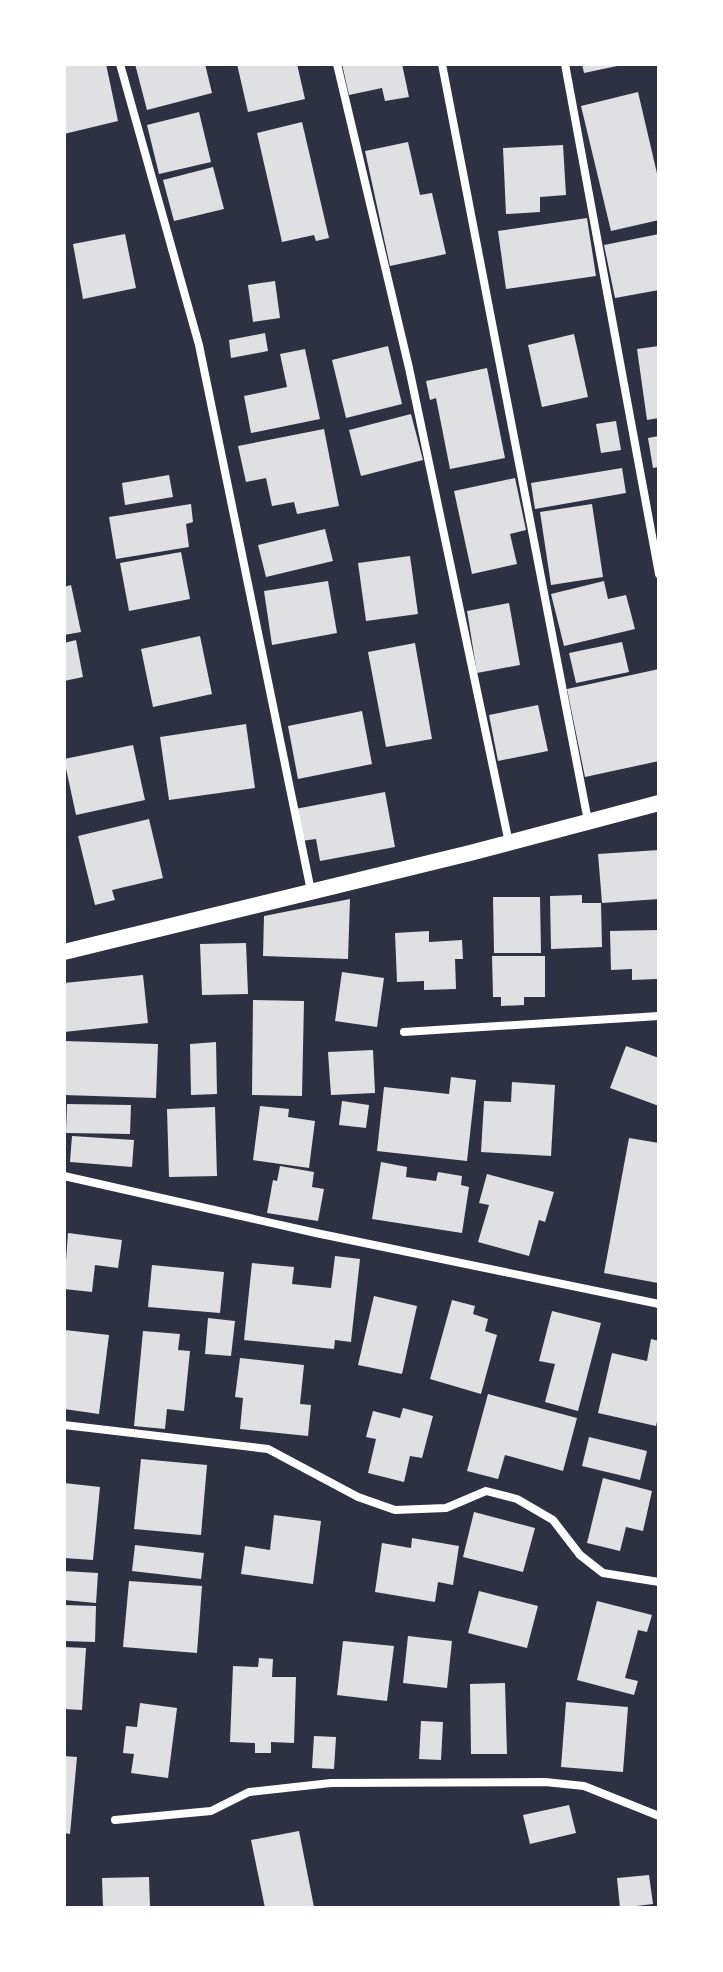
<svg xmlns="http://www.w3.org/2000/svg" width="723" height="1972" font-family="'Fira Sans Condensed',sans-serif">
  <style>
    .building { fill: #e0e0e3 }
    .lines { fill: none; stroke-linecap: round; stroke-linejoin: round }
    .minor { stroke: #fff; stroke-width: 8 }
    .secondary { stroke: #fff; stroke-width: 16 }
  </style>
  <rect width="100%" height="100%" fill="#2d3142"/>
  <path class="building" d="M64 64H106L118 121 64 134Z
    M135 64H205L212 93 147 110Z
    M237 64H297L305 99 248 112Z
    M342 64H402L409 97 385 101 382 88 349 95Z
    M582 64H622V65L584 73Z
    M638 92 659 182V220L611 231 581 106Z
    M199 112 211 162 159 174 147 125Z
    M302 122 329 238 316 241 314 235 282 242 257 133Z
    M408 142 420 195 432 193 446 254 390 266 365 151Z
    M563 145 566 195 540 197V212L506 214 503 148Z
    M213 167 224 209 174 221 163 180Z
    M587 218 596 276 506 289 498 231Z
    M125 234 136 288 83 299 73 244Z
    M659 234V290L615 298 604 245Z
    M275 281 280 318 253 322 248 285Z
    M265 333 268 351 231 358 229 340Z
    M574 334 588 397 542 407 528 345Z
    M388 346 402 404 346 418 332 360Z
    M659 346V418L647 420 637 349Z
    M305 349 320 419 251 433 244 396 287 387 280 354Z
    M487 368 505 458 450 469 436 398 430 400 426 381Z
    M411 414 423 460 361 476 349 430Z
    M616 421 621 450 601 453 596 424Z
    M324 429 339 506 297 514 294 502 272 506 266 478 246 482 238 446Z
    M659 436V467L653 468 648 438Z
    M622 468 626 493 535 509 531 483Z
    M169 475 173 497 125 505 122 483Z
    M515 478 526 530 510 534 517 564 472 574 454 491Z
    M191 504 193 522 186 524 189 547 116 559 109 517Z
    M592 504 603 577 551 585 540 512Z
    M325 529 333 561 266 577 258 545Z
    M181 552 190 599 129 611 120 563Z
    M410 556 418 614 366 621 358 563Z
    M328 581 337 633 272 645 264 591Z
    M604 581 608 599 626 595 635 629 564 646 551 594Z
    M71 585 81 632 64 635V587Z
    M509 603 520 665 477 673 467 611Z
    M200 636 212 694 153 707 141 649Z
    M76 640 83 677 64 681V643Z
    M622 642 629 672 576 683 569 653Z
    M415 643 432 739 386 747 368 652Z
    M659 669V761L585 777 567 689Z
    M538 705 548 751 498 761 489 715Z
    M362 711 372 764 298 779 288 726Z
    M246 724 255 788 169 800 160 737Z
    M133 745 145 800 76 815 64 759Z
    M385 792 395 847 320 861 316 839 301 841 295 809Z
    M149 819 163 878 112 890 115 900 95 905 78 836Z
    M659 850V899L602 903 598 854Z
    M582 895V903H601L602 947 551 949 550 896Z
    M493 897H540L541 953H494Z
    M350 899 348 959 263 956 264 916Z
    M659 930 657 979 632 980V969L611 970 610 931Z
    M429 931V942L462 940 463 959H455L456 989 424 990V981L397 982 395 933Z
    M246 943 248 994 202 995 200 944Z
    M492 956H545V997H524V1005L501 1006V997H493Z
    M342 972 384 978 377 1027 335 1021Z
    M143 975 148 1023 64 1032V983Z
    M253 1000 304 1001 302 1096 252 1095Z
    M65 1041 158 1044 156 1098 64 1095Z
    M216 1042 217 1094 191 1095 190 1044Z
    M626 1046 659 1058V1106L610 1088Z
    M373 1050 375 1093 331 1095 328 1052Z
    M451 1077 476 1080 467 1161 377 1151 384 1087 449 1094Z
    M512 1082 555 1085 551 1156 481 1152 484 1101 511 1102Z
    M342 1101 369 1105 366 1128 339 1125Z
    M67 1104 131 1105 130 1134 66 1133Z
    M260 1106 289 1109 288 1117 315 1121 309 1168 253 1160Z
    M215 1107 217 1176 169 1177 167 1109Z
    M72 1136 134 1140 132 1167 70 1162Z
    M629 1138 659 1143 658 1283 604 1273Z
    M381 1162 407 1167 406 1177 436 1181 438 1172 462 1176 461 1185 469 1187 462 1233 372 1219Z
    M280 1166 314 1172 312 1187 324 1189 318 1221 267 1213 273 1180 277 1181Z
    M487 1174 554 1192 545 1222 539 1220 529 1256 478 1242 489 1205 479 1203Z
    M68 1233 122 1240 118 1268 95 1265 92 1292 64 1289Z
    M335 1256 360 1259 351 1342 335 1340 334 1349 244 1340 252 1263 294 1267 292 1284 331 1288Z
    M152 1265 224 1272 220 1313 148 1307Z
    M374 1296 417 1306 402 1374 358 1365Z
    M452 1300 475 1306 473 1314 488 1319 485 1331 497 1335 481 1394 430 1379Z
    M552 1311 601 1323 578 1411 545 1402 555 1364 539 1361Z
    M208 1318 235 1321 231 1356 205 1354Z
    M65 1330 109 1335 99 1414 64 1409Z
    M143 1331 180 1334 178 1350 190 1351 184 1411 167 1409 165 1429 134 1426Z
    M651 1339 659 1341V1413L656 1426 598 1413 612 1353 647 1361Z
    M240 1358 304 1365 300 1404 311 1405 308 1436 240 1429 243 1398 235 1397Z
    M488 1394 577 1418 563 1471 505 1455 498 1479 467 1471Z
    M403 1408 433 1416 422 1458 410 1456 404 1482 368 1473 376 1439 366 1437 373 1411 400 1418Z
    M589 1437 647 1451 640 1480 582 1466Z
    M141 1459 207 1465 201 1535 134 1529Z
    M603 1478 652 1491 643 1531 626 1527 620 1551 587 1543Z
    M64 1483 100 1487 93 1560 64 1558Z
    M474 1512 535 1528 523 1572 463 1557Z
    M274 1515 321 1521 313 1584 241 1574 245 1546 270 1550Z
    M412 1538 459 1546 453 1585 438 1582 435 1602 375 1592 382 1543 411 1548Z
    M135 1545 204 1553 201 1579 132 1571Z
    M64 1571 98 1573 96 1603 64 1600Z
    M129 1581 202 1586 197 1653 123 1647Z
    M479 1591 538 1606 527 1648 468 1633Z
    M597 1601 652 1615 647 1632 638 1630 625 1678 638 1681 634 1695 577 1680Z
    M64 1605 96 1606 95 1642 64 1641Z
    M408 1636 452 1641 447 1688 403 1683Z
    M343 1641 394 1646 387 1701 337 1695Z
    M64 1647 86 1648 82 1710 64 1709Z
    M259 1658 273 1659 272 1677H296L294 1743 271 1742V1753H255V1743L230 1742 233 1666 258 1667Z
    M505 1683 507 1754H471L470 1684Z
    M566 1702 628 1707 623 1772 561 1767Z
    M140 1703 177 1708 168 1778 131 1773 134 1754 123 1753 126 1726 137 1727Z
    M421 1721 443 1722 441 1760 419 1759Z
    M314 1736 336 1737 334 1769 312 1768Z
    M64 1756 77 1757 70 1834 64 1833Z
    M569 1805 576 1833 530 1844 523 1815Z
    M299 1831 314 1907 265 1908 251 1840Z
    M649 1875 653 1904 620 1908 617 1878Z
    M149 1877 150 1908H103L102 1878Z"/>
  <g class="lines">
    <path class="minor" d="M120 64 199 345 311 891
      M337 64 409 368 509 843
      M442 64 588 821
      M565 64 659 574
      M404 1032 659 1016
      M64 1176 316 1233 659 1304
      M64 1425 268 1449 358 1497 395 1510 446 1508 486 1491 517 1499 553 1520 580 1555 603 1573 659 1582
      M115 1820 211 1811 249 1792 331 1783 545 1782 584 1786 659 1816"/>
    <path class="secondary" d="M64 952 470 853 659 803"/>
  </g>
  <rect width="723" height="1972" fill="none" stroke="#ffffff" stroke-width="132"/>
</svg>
